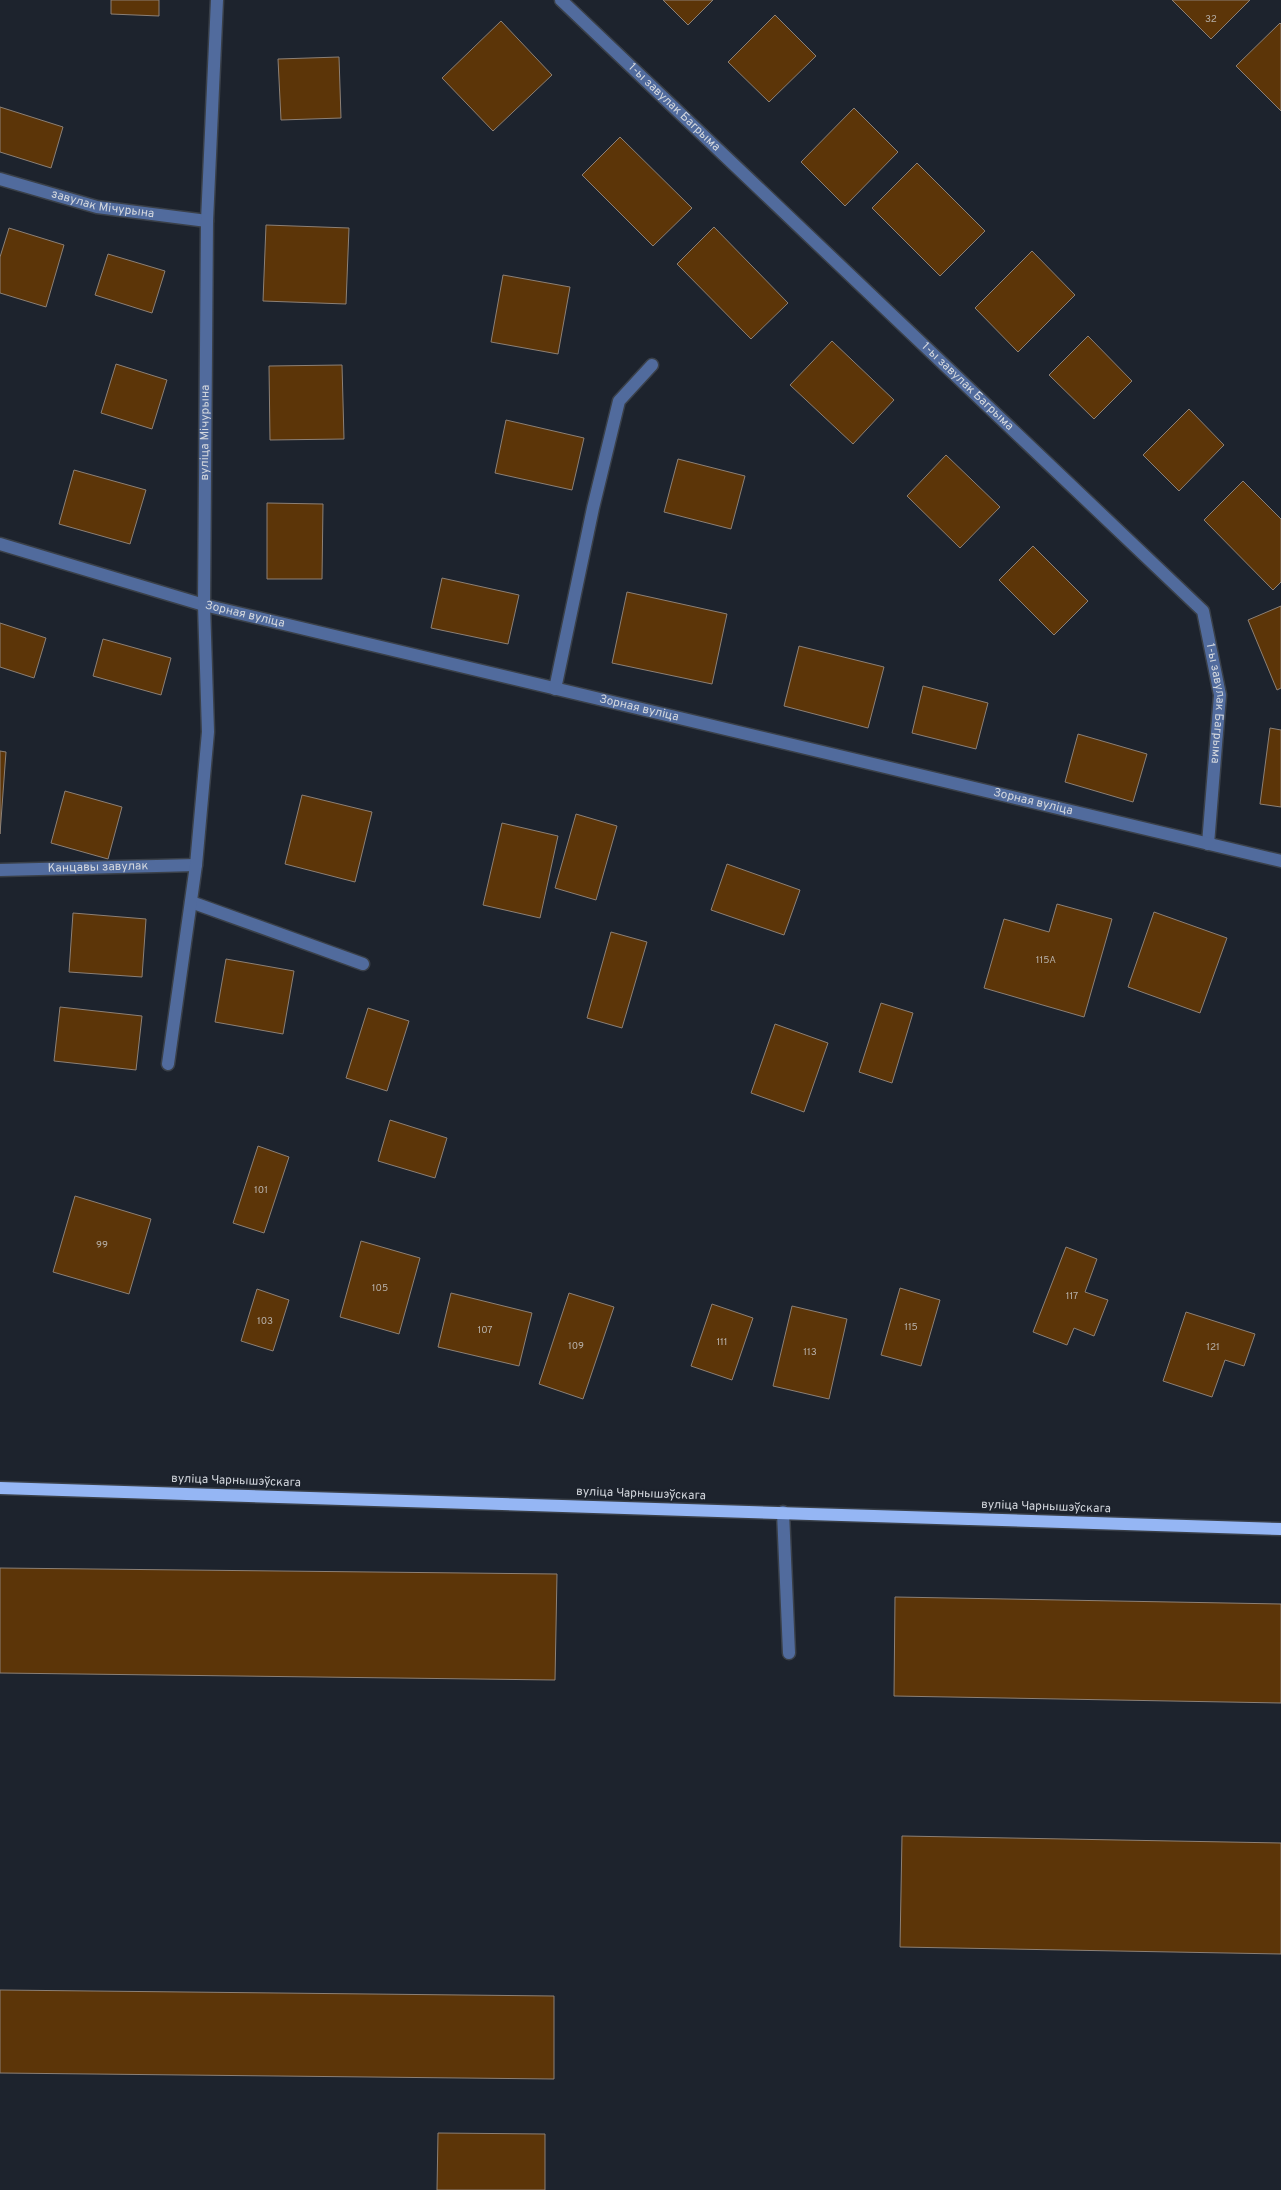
<svg xmlns="http://www.w3.org/2000/svg" width="1281" height="2190" font-family="Overpass,sans-serif">
  <style>
    .building { fill: #5c3508; stroke: #8c8076 }
    .lines { fill: none; stroke-linecap: round; stroke-linejoin: round }
    .minor-casing { stroke: #3a4049; stroke-width: 15 }
    .major-casing { stroke: #3a4049; stroke-width: 15 }
    .minor { stroke: #516b9d; stroke-width: 12 }
    .major { stroke: #95b6f4; stroke-width: 12 }
    .labels { text-anchor: middle; dominant-baseline: central; stroke-width: 4; stroke-linejoin: round; paint-order: stroke }
    .number-label { font-size: 10px; fill: #b6afa8 }
    .street-label { font-size: 12px; fill: #d4d8de; stroke: #1d232d }
  </style>
  <rect width="100%" height="100%" fill="#1d232d"/>
  <path class="building" d="M111 0H159V16L111 14Z
    M663 0H713L688 25Z
    M1172 0H1250L1211 39Z
    M775 15 816 56 769 102 728 62Z
    M501 21 552 75 493 131 442 78Z
    M1280 23 1281 24V111L1236 66Z
    M339 57 341 118 281 120 278 59Z
    M0 107 63 127 51 168 0 152Z
    M854 108 898 152 845 206 801 162Z
    M620 137 692 208 653 246 582 175Z
    M917 163 985 231 940 276 872 208Z
    M266 225 349 228 346 304 263 301Z
    M714 227 788 303 751 339 677 264Z
    M9 228 64 245 46 307 0 293V257Z
    M1032 251 1075 295 1018 352 975 308Z
    M108 254 165 271 152 313 95 295Z
    M503 275 570 287 558 354 491 342Z
    M1088 336 1132 381 1094 419 1049 375Z
    M832 341 894 400 853 444 790 385Z
    M116 364 167 380 152 429 101 413Z
    M342 365 344 439 270 440 269 366Z
    M1189 409 1224 445 1179 491 1143 455Z
    M506 420 584 438 572 490 495 473Z
    M946 455 1000 507 960 548 907 496Z
    M678 459 745 476 731 529 664 512Z
    M74 470 146 490 130 544 59 524Z
    M1243 481 1281 519V582L1273 590 1204 520Z
    M267 503 323 504 322 579H267Z
    M1033 546 1088 601 1054 635 999 580Z
    M442 578 519 595 508 644 431 628Z
    M627 592 727 614 712 684 612 663Z
    M1281 606V688L1277 690 1248 620Z
    M0 623 46 638 34 678 0 667Z
    M103 639 171 658 161 695 93 676Z
    M799 646 884 667 868 728 784 706Z
    M923 686 988 703 976 749 912 733Z
    M1270 728 1281 730V807L1260 804Z
    M1078 734 1147 754 1133 802 1065 782Z
    M0 751 6 752 0 834Z
    M65 791 122 807 108 859 51 843Z
    M302 795 372 812 355 882 285 864Z
    M576 814 617 826 596 900 555 888Z
    M502 823 558 836 540 918 483 905Z
    M727 864 800 890 784 935 711 910Z
    M1057 904 1112 919 1084 1017 984 988 1004 919 1049 932Z
    M1154 912 1227 938 1200 1013 1128 987Z
    M73 913 146 919 142 977 69 972Z
    M611 932 647 942 622 1028 587 1018Z
    M226 959 294 971 283 1034 215 1022Z
    M881 1003 913 1013 892 1083 859 1072Z
    M60 1007 142 1016 136 1070 54 1061Z
    M368 1008 409 1021 387 1091 346 1078Z
    M775 1024 828 1043 804 1112 751 1093Z
    M390 1120 447 1138 435 1178 378 1161Z
    M258 1146 289 1157 264 1233 233 1223Z
    M75 1196 151 1219 129 1294 53 1272Z
    M361 1241 420 1258 399 1334 340 1317Z
    M1066 1247 1097 1259 1085 1292 1108 1300 1094 1336 1074 1328 1067 1345 1033 1332Z
    M900 1288 940 1300 921 1366 881 1355Z
    M257 1289 289 1300 273 1351 241 1341Z
    M451 1293 532 1313 519 1366 438 1347Z
    M569 1293 614 1307 583 1399 539 1384Z
    M712 1304 753 1318 732 1380 691 1366Z
    M792 1306 847 1319 829 1399 773 1386Z
    M1186 1312 1255 1334 1244 1366 1225 1360 1212 1397 1163 1381Z
    M0 1568 557 1574 555 1680 0 1673Z
    M895 1597 1281 1604V1703L894 1696Z
    M902 1836 1281 1843V1954L900 1947Z
    M0 1990 554 1996V2079L0 2073Z
    M438 2133 545 2134V2190H437Z"/>
  <g class="lines">
    <g class="minor-casing">
      <g id="minor">
        <path id="s1" d="M561 0 1203 611 1220 695 1208 844"/>
        <path id="s2" d="M0 179 97 207 207 221"/>
        <path id="s3" d="M0 544 204 605 1281 861"/>
        <path d="M555 689 593 508 619 401 652 365"/>
        <path id="s4" d="M0 870 196 865"/>
        <path d="M191 902 363 964"/>
        <path id="s5" d="M168 1064 196 865 208 732 204 605 207 221 217 0"/>
        <path d="M783 1512 789 1653"/>
      </g>
    </g>
    <g class="major-casing">
      <path id="major" d="M0 1488 1281 1529"/>
    </g>
    <use href="#minor" class="minor"/>
    <use href="#major" class="major"/>
  </g>
  <g class="labels">
    <g class="number-label">
      <text x="1211" y="19">32</text>
      <text x="1046" y="960">115А</text>
      <text x="261" y="1190">101</text>
      <text x="102" y="1245">99</text>
      <text x="380" y="1288">105</text>
      <text x="1072" y="1296">117</text>
      <text x="265" y="1321">103</text>
      <text x="911" y="1327">115</text>
      <text x="485" y="1330">107</text>
      <text x="722" y="1342">111</text>
      <text x="576" y="1346">109</text>
      <text x="1213" y="1347">121</text>
      <text x="810" y="1352">113</text>
    </g>
    <g class="street-label">
      <text stroke="none"><textPath href="#s1" startOffset="156">1-ы завулак Багрыма</textPath></text>
      <text stroke="none"><textPath href="#s2" startOffset="106">завулак Мічурына</textPath></text>
      <text stroke="none"><textPath href="#s1" startOffset="561">1-ы завулак Багрыма</textPath></text>
      <text stroke="none"><textPath href="#s5" startOffset="634">вуліца Мічурына</textPath></text>
      <text stroke="none"><textPath href="#s3" startOffset="255">Зорная вуліца</textPath></text>
      <text stroke="none"><textPath href="#s1" startOffset="980">1-ы завулак Багрыма</textPath></text>
      <text stroke="none"><textPath href="#s3" startOffset="660">Зорная вуліца</textPath></text>
      <text stroke="none"><textPath href="#s3" startOffset="1065">Зорная вуліца</textPath></text>
      <text stroke="none"><textPath href="#s4" startOffset="98">Канцавы завулак</textPath></text>
      <text transform="translate(236 1481) rotate(2)">вуліца Чарнышэўскага</text>
      <text transform="translate(641 1494) rotate(2)">вуліца Чарнышэўскага</text>
      <text transform="translate(1046 1507) rotate(2)">вуліца Чарнышэўскага</text>
    </g>
  </g>
</svg>
